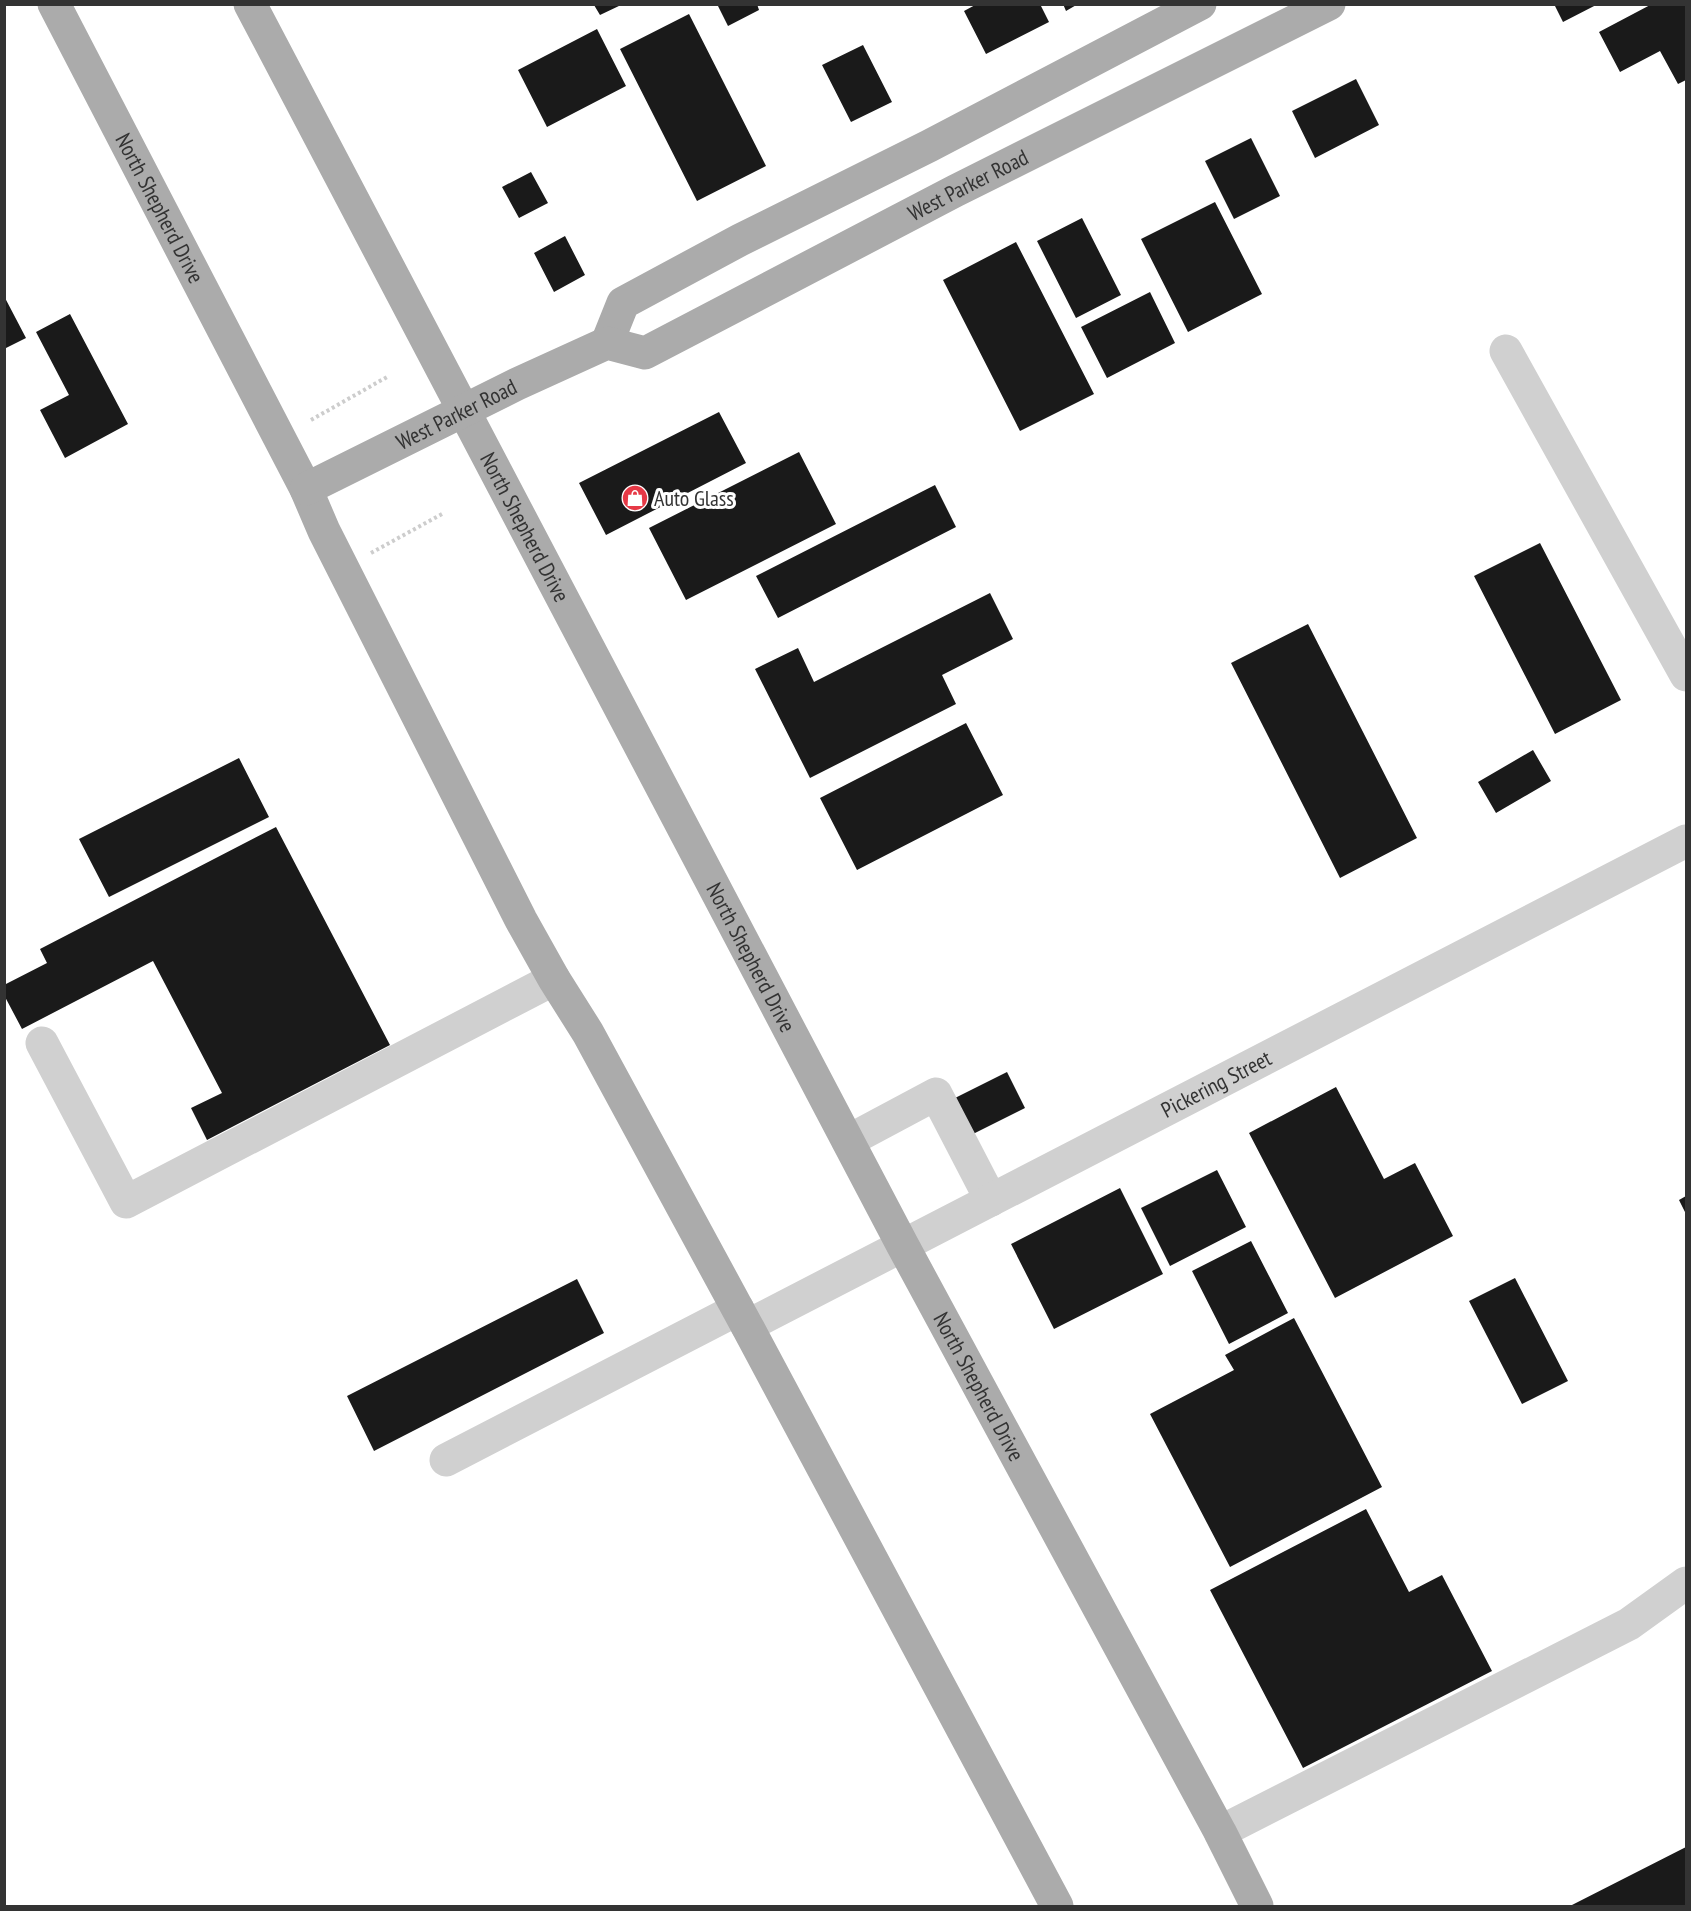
<svg xmlns="http://www.w3.org/2000/svg" width="1691" height="1911" font-family="'PT Sans Narrow',sans-serif">
  <style>
    .building { fill: #1a1a1a }
    .lines { fill: none; stroke-linecap: round; stroke-linejoin: round }
    .path { stroke: #cdcdcd; stroke-width: 4; stroke-dasharray: 3 3; stroke-linecap: butt }
    .minor { stroke: #d0d0d0; stroke-width: 33 }
    .major { stroke: #ababab; stroke-width: 33 }
    .labels { text-anchor: middle; dominant-baseline: central; stroke-width: 6; stroke-linejoin: round; paint-order: stroke }
    .street-label { font-size: 22px; fill: #333; stroke: #fff }
    .poi-label { font-size: 22px; fill: #333; stroke: #fff; text-anchor: start }
  </style>
  <rect width="100%" height="100%" fill="#fff"/>
  <path class="building" d="M717 4H757L759 10 728 26Z
    M977 4H1040L1049 22 986 54 964 11Z
    M1063 4H1078L1066 11Z
    M1554 4H1598L1563 22Z
    M1652 4H1686V80L1678 84 1660 51 1620 72 1599 32Z
    M594 5H621L600 15Z
    M689 14 766 166 697 201 620 49Z
    M597 29 626 86 547 127 518 70Z
    M863 45 892 102 851 122 822 65Z
    M1356 79 1379 125 1315 158 1292 111Z
    M1251 138 1280 196 1234 219 1205 161Z
    M531 172 548 203 519 218 502 187Z
    M1215 202 1262 294 1188 332 1141 239Z
    M1082 218 1121 295 1076 318 1037 241Z
    M565 236 585 275 554 292 534 253Z
    M1016 242 1094 394 1020 431 943 280Z
    M1150 292 1175 343 1107 378 1081 327Z
    M4 296 26 338 4 349Z
    M70 314 128 424 65 458 40 410 69 395 36 332Z
    M719 412 746 463 606 535 579 483Z
    M799 452 836 524 686 600 649 528Z
    M935 485 956 527 778 618 756 576Z
    M1540 543 1621 700 1555 734 1474 576Z
    M990 593 1013 639 942 675 956 704 810 778 755 669 798 648 814 682Z
    M1308 624 1417 838 1340 878 1231 663Z
    M966 723 1003 795 857 870 820 798Z
    M1533 750 1551 781 1496 813 1478 782Z
    M239 758 269 817 109 897 79 839Z
    M276 827 390 1045 207 1140 191 1108 222 1093 153 961 22 1029 4 995V985L47 963 40 949Z
    M1007 1072 1025 1108 973 1134 955 1098Z
    M1336 1087 1384 1179 1415 1163 1453 1236 1335 1298 1249 1133Z
    M1217 1170 1246 1227 1170 1266 1141 1208Z
    M1120 1188 1163 1274 1054 1329 1011 1244Z
    M1686 1196V1214L1679 1200Z
    M1251 1241 1288 1313 1229 1344 1192 1271Z
    M1515 1278 1568 1381 1522 1404 1469 1301Z
    M577 1279 604 1333 374 1451 347 1396Z
    M1294 1318 1382 1487 1230 1567 1150 1414 1234 1370 1225 1355Z
    M1366 1509 1409 1592 1442 1575 1492 1671 1303 1768 1210 1590Z
    M1686 1847V1906H1570Z"/>
  <g class="lines">
    <path class="path" d="M311 420 387 377
      M371 553 442 514"/>
    <g class="minor">
      <path d="M1506 351 1686 675"/>
      <path d="M42 1043 126 1202 554 979"/>
      <path d="M848 1141 936 1094 991 1200"/>
      <path id="s1" d="M747 1326 1686 841"/>
      <path d="M446 1460 738 1309"/>
      <path d="M1220 1832 1629 1624 1686 1583"/>
    </g>
    <g class="major">
      <path id="s2" d="M54 4 306 489 324 531 521 920 554 979 588 1033 747 1326 1057 1906"/>
      <path id="s3" d="M250 4 903 1246 1220 1832 1257 1906"/>
      <path d="M607 343 623 303 740 240 929 146 1200 4"/>
      <path id="s4" d="M306 489 517 384 607 343 645 353 955 191 1329 4"/>
    </g>
  </g>
  <defs>
    <g id="shop-disc" transform="scale(1.35)"><circle r="9.5" fill="#e63946" stroke="#fff"/><path d="M-5-2.5h2.3a2.7 3.5 0 0 1 5.4 0H5L5.5 6h-11ZM-1.5-2.5h3a1.5 2.3 0 0 0-3 0Z" fill="#fff"/></g>
  </defs>
  <g fill-rule="evenodd">
    <use href="#shop-disc" x="635" y="498"/>
  </g>
  <g class="labels">
    <g class="street-label">
      <text stroke="none"><textPath href="#s4" startOffset="738">West Parker Road</textPath></text>
      <text stroke="none"><textPath href="#s2" startOffset="230">North Shepherd Drive</textPath></text>
      <text stroke="none"><textPath href="#s4" startOffset="168">West Parker Road</textPath></text>
      <text stroke="none"><textPath href="#s3" startOffset="591">North Shepherd Drive</textPath></text>
      <text stroke="none"><textPath href="#s3" startOffset="1077">North Shepherd Drive</textPath></text>
      <text stroke="none"><textPath href="#s1" startOffset="528">Pickering Street</textPath></text>
      <text stroke="none"><textPath href="#s3" startOffset="1563">North Shepherd Drive</textPath></text>
    </g>
    <g class="poi-label">
      <text x="654" y="498">Auto Glass</text>
    </g>
  </g>
  <rect width="1691" height="1911" fill="none" stroke="#333333" stroke-width="12"/>
</svg>
